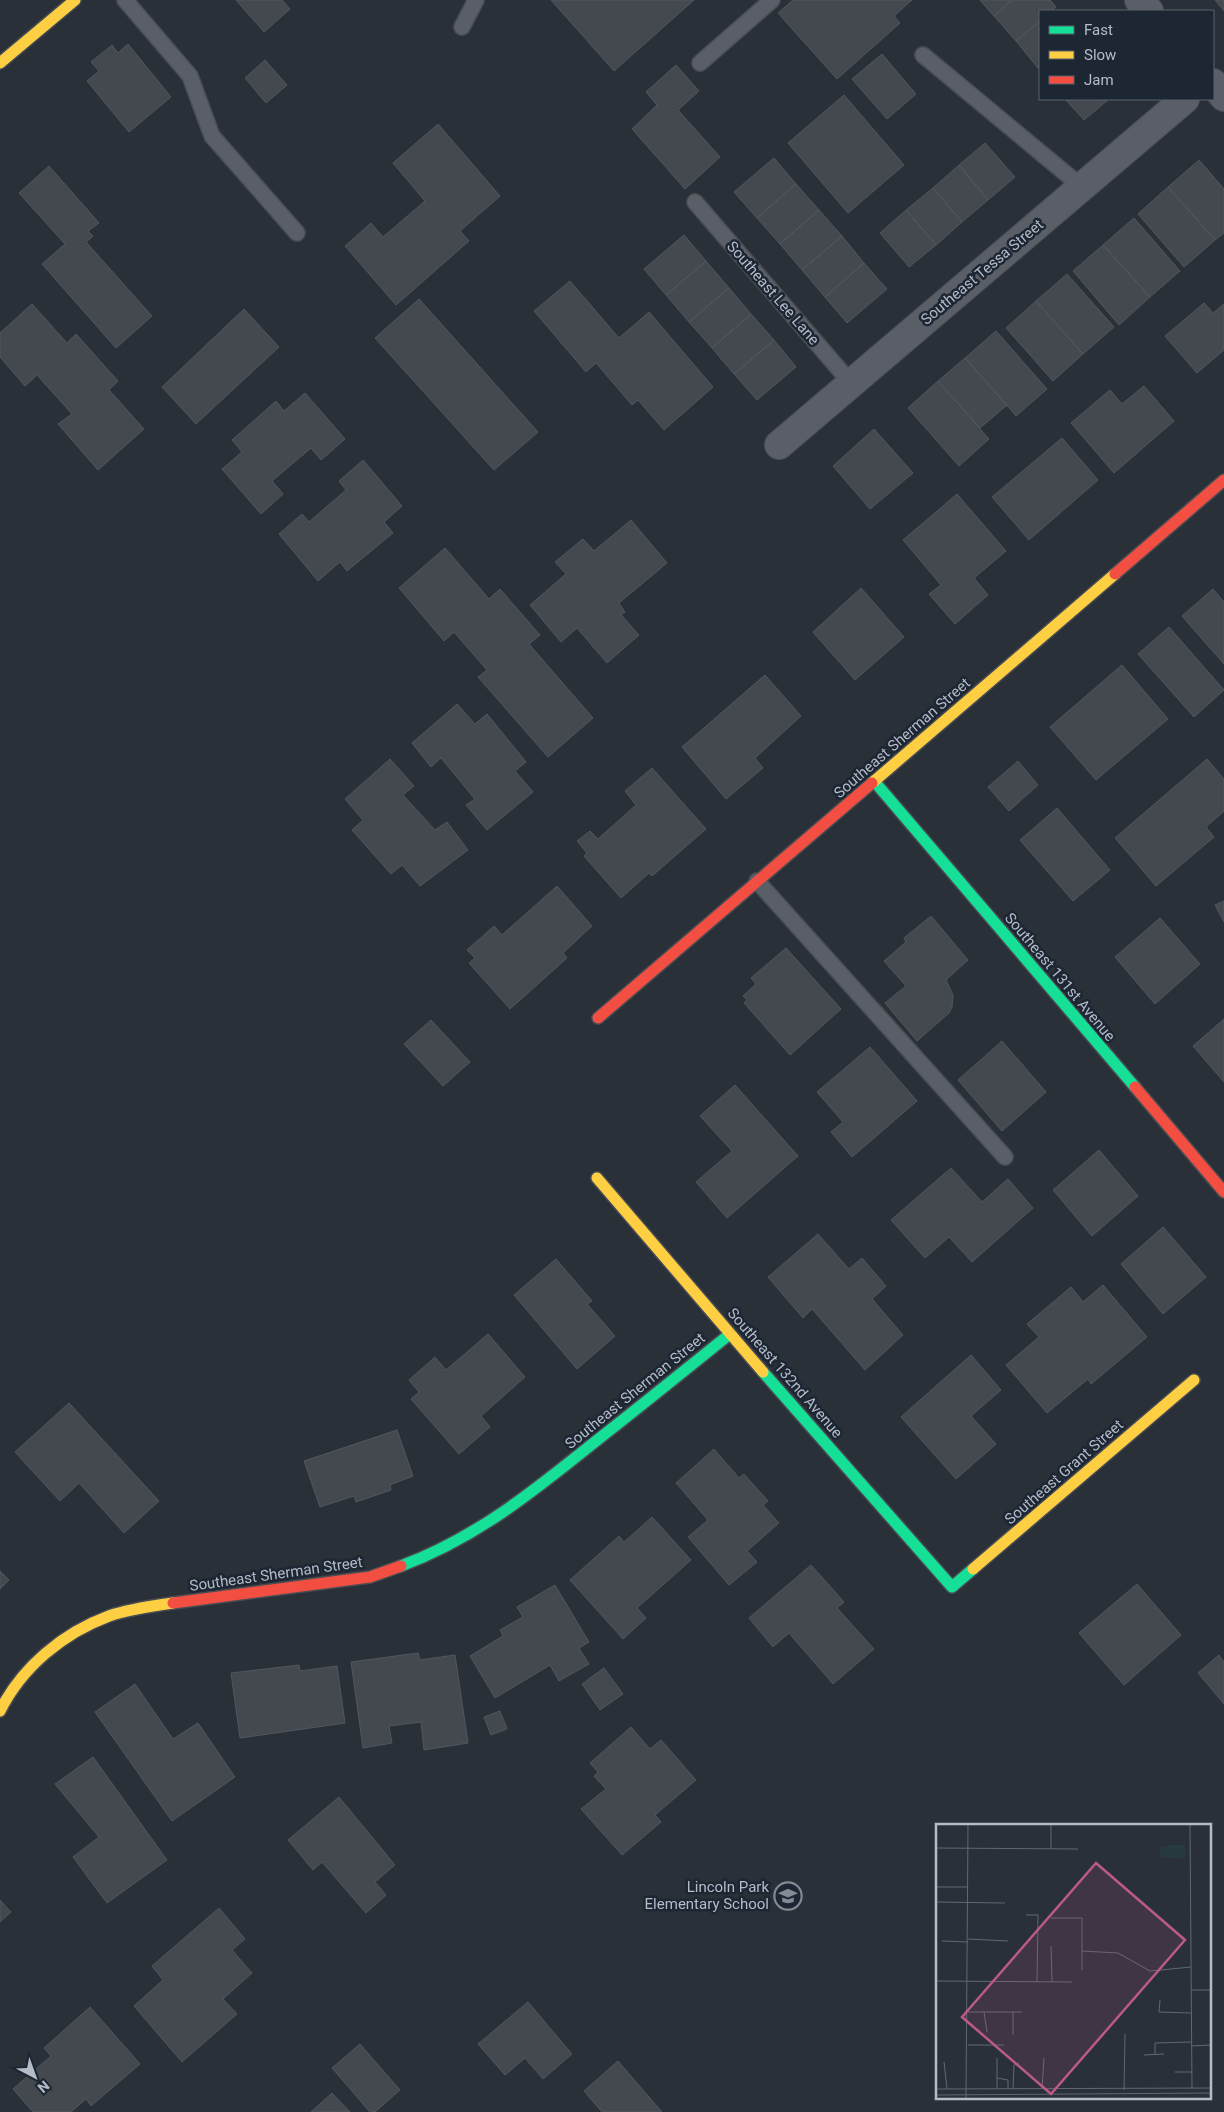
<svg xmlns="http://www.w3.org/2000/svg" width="1224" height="2112" font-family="Roboto,sans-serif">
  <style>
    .building { fill: #444950; stroke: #52575f }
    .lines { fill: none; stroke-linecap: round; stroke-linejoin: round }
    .lane-casing { stroke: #484c53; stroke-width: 18 }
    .street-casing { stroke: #484c53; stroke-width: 30 }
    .fast-casing { stroke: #484c53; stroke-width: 14 }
    .slow-casing { stroke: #484c53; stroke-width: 14 }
    .jam-casing { stroke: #484c53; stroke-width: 14 }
    .lane { stroke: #5a5e66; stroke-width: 15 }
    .street { stroke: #5a5e66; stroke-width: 28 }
    .fast { stroke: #16e098; stroke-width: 11 }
    .slow { stroke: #ffcf43; stroke-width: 11 }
    .jam { stroke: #f24e42; stroke-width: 11 }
    .labels { text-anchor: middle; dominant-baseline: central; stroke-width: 5; stroke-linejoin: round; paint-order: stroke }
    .street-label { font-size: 15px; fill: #b4bcc9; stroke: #1d2633 }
    .poi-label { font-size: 15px; fill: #b4bcc9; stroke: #1d2633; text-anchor: end }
    .inset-road { fill: none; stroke: #616872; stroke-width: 1 }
    .view { fill: #bc5a87; fill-opacity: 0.15; stroke: #bc5a87; stroke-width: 2.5 }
    .inset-edge { fill: none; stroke: #b4bcc9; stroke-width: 2.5 }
  </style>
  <rect width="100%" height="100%" fill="#2a3038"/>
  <path class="building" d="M236 0H282L290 9 264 32Z
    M551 0H694L614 71Z
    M793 0H912L894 16 900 23 837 79 778 13Z
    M980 0H1012L994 16Z
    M1012 0H1050L1056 7 1052 11H1040V21L1016 41 994 16Z
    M1215 0H1224V11Z
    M1040 21V66L1038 68 1016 41Z
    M128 44 171 97 129 132 87 81 99 71 91 62 112 45 118 53Z
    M882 54 916 94 887 119 852 79Z
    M265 60 287 85 266 103 245 78Z
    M676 65 699 91 678 110 720 157 685 189 632 129 657 105 646 92Z
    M844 95 904 165 848 213 788 143Z
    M1065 99H1109L1084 120Z
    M438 124 500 196 460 231 469 241 396 305 345 246 371 223 383 237 425 201 393 163Z
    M985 143 1015 177 988 200 959 165Z
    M774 158 796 184 757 218 734 192Z
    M1199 160 1224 189V233L1215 240 1168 187Z
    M959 165 988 200 962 222 933 188Z
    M49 166 99 223 88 231 93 236 86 242 152 316 116 348 42 264 65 244 19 193Z
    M796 184 819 210 780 244 757 218Z
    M1168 187 1215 240 1184 267 1138 214Z
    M933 188 962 222 936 245 906 210Z
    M819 210 842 236 802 270 780 244Z
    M906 210 936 245 909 267 880 233Z
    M1134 218 1180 271 1150 297 1103 245Z
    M684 235 706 261 666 295 644 269Z
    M842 236 864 263 825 297 802 270Z
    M1103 245 1150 297 1119 325 1073 271Z
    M706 261 729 288 689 322 666 295Z
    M864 263 887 289 847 323 825 297Z
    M1067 274 1114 327 1083 354 1036 301Z
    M570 281 619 338 649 312 713 387 664 430 638 400 632 405 596 363 586 372 534 311Z
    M729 288 751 314 712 348 689 322Z
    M419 299 538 432 494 470 375 338Z
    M1036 301 1083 354 1053 381 1006 328Z
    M1204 303 1213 313 1224 304V350L1197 373 1165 336Z
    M32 304 67 343 76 334 118 381 109 390 144 429 98 470 58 424 72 414 37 375 25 386 0 357V333Z
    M244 309 279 347 196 424 162 387Z
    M751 314 774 340 734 374 712 348Z
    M996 331 1047 389 1016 416 965 358Z
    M774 340 796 367 757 400 734 374Z
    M965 358 1007 405 980 428 938 381Z
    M938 381 989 439 959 466 908 408Z
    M1144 386 1174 421 1114 473 1071 423 1110 390 1122 404Z
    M305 393 345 439 321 460 311 448 272 481 283 494 261 514 222 469 242 452 232 440 276 401 284 411Z
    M874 429 913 473 870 509 833 466Z
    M1062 438 1098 480 1029 540 992 497Z
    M363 460 402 506 384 522 393 533 347 571 340 562 318 581 279 534 302 514 309 522 346 490 339 481Z
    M957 494 1006 551 974 578 988 595 955 624 929 594 941 585 903 540Z
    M631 520 667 563 619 603 625 612 621 615 639 635 607 663 577 628 561 642 530 605 566 574 555 562 583 539 594 551Z
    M445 548 489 599 500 589 540 635 529 644 593 718 548 757 478 677 487 670 454 632 444 641 399 588Z
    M861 588 904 637 855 680 813 632Z
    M1213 589 1224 602V664L1182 616Z
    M1169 627 1224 690 1194 717 1138 654Z
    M1122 665 1168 719 1096 780 1050 727Z
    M765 675 801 716 755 758 763 768 726 799 682 747Z
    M457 704 475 724 487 714 526 762 515 771 533 792 487 830 466 805 475 799 441 758 431 767 412 743Z
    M390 759 414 786 403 795 435 830 447 822 468 850 420 886 402 865 391 874 352 830 363 820 345 799Z
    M1207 759 1224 779V811L1206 827 1214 837 1156 886 1115 838Z
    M1018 761 1038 785 1009 811 988 787Z
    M652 768 706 829 652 876 649 873 621 898 584 856 587 853 577 841 590 831 598 839 636 805 625 791Z
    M1057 808 1110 870 1073 901 1020 840Z
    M557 886 592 926 563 953 567 958 510 1009 469 963 475 958 467 950 494 926 502 935Z
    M1224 901V922L1215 905Z
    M931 916 968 960 946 980 953 995 952 1007 949 1013 917 1041 885 1003 906 986 884 961 906 942 904 938Z
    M1160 918 1200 964 1155 1004 1115 957Z
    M786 948 841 1009 790 1055 744 1003 747 1000 743 996 756 984 751 978Z
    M1224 1019V1082L1193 1046Z
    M431 1020 470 1062 443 1086 404 1044Z
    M1002 1041 1046 1092 1002 1131 958 1080Z
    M870 1047 917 1101 852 1157 831 1132 843 1122 817 1092Z
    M735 1085 798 1156 727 1218 696 1182 732 1151 700 1116Z
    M1099 1150 1138 1196 1092 1236 1053 1190Z
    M951 1168 982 1202 1008 1179 1033 1208 972 1262 949 1237 925 1258 891 1220Z
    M1163 1227 1206 1277 1163 1314 1121 1264Z
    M818 1234 849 1269 862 1258 886 1286 872 1299 903 1335 865 1370 812 1309 803 1318 768 1277Z
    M556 1259 592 1301 587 1304 615 1336 577 1369 514 1295Z
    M1103 1285 1147 1337 1091 1384 1088 1379 1047 1413 1006 1365 1039 1337 1027 1324 1071 1287 1083 1302Z
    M488 1334 525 1377 481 1416 490 1427 459 1454 411 1399 419 1392 409 1380 435 1357 446 1370Z
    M971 1355 1001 1390 971 1416 996 1444 956 1479 901 1417Z
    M69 1403 159 1501 124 1533 79 1483 60 1501 15 1452Z
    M397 1430 413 1476 390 1485 391 1490 356 1502 354 1496 320 1507 304 1461Z
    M714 1449 739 1478 744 1474 768 1501 763 1505 779 1523 747 1551 757 1562 729 1585 688 1537 708 1520 676 1483Z
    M652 1517 691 1560 637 1608 646 1618 623 1639 570 1580 619 1536 624 1542Z
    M811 1565 844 1602 837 1608 874 1649 833 1684 789 1633 773 1647 749 1618Z
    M0 1571 9 1580 0 1589Z
    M1137 1584 1181 1635 1124 1685 1079 1633Z
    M555 1585 589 1642 579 1648 589 1664 559 1681 550 1665 495 1698 470 1656 503 1636 500 1630 523 1617 517 1607Z
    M418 1653 420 1660 455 1655 468 1743 424 1750 421 1722 389 1726 392 1743 363 1748 351 1662Z
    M1219 1655 1224 1662V1704L1198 1673Z
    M299 1665 300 1671 337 1666 345 1723 240 1738 231 1673Z
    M604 1668 623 1694 600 1710 582 1684Z
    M135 1684 173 1739 198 1723 235 1777 172 1821 95 1712Z
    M500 1711 507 1729 491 1735 484 1717Z
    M631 1727 650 1749 661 1740 696 1780 655 1815 661 1822 622 1855 581 1809 606 1789 594 1776 598 1772 590 1763Z
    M93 1757 167 1860 107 1903 73 1857 99 1837 55 1784Z
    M339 1797 395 1865 375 1882 386 1895 366 1913 322 1862 313 1870 288 1840Z
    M0 1900 11 1912 0 1922Z
    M219 1908 245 1939 232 1950 252 1973 223 1999 237 2014 182 2062 134 2006 163 1980 152 1966Z
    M528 2002 572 2054 543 2079 525 2058 505 2075 478 2044Z
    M90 2007 140 2064 91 2106 86 2099 71 2112H33L13 2089 51 2056 44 2048Z
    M360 2044 400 2090 375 2112H370L332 2068Z
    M618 2061 662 2112H602L584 2091Z
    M332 2093 350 2112H311Z"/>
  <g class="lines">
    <g class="lane-casing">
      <path id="lane" d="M125 0 190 76 212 136 297 233
        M462 27 476 0
        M923 55 1082 187
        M700 63 772 0
        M695 202 851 383
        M757 881 1005 1157"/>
    </g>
    <g class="street-casing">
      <path id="street" d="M1139 0 1149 11
        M1213 83 1224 97
        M779 445 1185 99"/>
    </g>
    <g class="fast-casing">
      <path id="fast" d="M874 781 1135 1087
        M763 1372 952 1587 973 1569
        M401 1566C476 1538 534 1491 596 1441 641 1406 685 1370 730 1334"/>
    </g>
    <g class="slow-casing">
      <path id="slow" d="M0 63 75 0
        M872 783 1115 574
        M597 1178 763 1372
        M973 1569 1194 1380
        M0 1711C22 1667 63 1633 109 1616 129 1609 152 1606 173 1603"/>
    </g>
    <g class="jam-casing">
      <path id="jam" d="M1115 574 1224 480
        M598 1018 872 783
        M1135 1087 1224 1192
        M173 1603 370 1577 401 1566"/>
    </g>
    <use href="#lane" class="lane"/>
    <use href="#street" class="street"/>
    <use href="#fast" class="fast"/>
    <use href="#slow" class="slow"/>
    <use href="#jam" class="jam"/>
  </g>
  <defs>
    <g id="school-ring" transform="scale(1.4375)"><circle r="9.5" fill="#1d2633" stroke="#848b96" stroke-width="1.5"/><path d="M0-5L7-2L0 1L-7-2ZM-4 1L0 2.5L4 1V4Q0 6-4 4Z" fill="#848b96"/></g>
  </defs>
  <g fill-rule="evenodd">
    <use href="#school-ring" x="788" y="1896"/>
  </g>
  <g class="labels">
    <g class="street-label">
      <text transform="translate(982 272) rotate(-40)">Southeast Tessa Street</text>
      <text transform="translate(773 293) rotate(49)">Southeast Lee Lane</text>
      <text transform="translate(902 738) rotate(-41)">Southeast Sherman Street</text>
      <text transform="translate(1060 977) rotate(50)">Southeast 131st Avenue</text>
      <text transform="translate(785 1373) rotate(49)">Southeast 132nd Avenue</text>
      <text transform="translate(635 1391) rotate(-39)">Southeast Sherman Street</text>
      <text transform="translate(1064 1472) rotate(-41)">Southeast Grant Street</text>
      <text transform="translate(276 1574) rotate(-8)">Southeast Sherman Street</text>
    </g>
    <g class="poi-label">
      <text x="769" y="1887">Lincoln Park<tspan x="769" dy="17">Elementary School</tspan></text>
    </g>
  </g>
  <g transform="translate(936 1824)">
    <rect width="275" height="275" fill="#2a3038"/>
    <path d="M232 21H249V35L224 33 223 23H231L232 26Z" fill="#273a3e"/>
    <path class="inset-road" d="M254 0 256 265M0 24 142 25M115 25V0M0 63H32M0 78 69 79M90 91H102L101 158M115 94H146V146M32 115 72 117M6 117 32 118M115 122 116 158M146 127 182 129 214 147 255 143M0 157 136 158M255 166H275M224 176 223 188 255 189M32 188H86M48 188 51 208M77 211V188M32 221H68M255 222 275 221M208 231 228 230M219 231V219L255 218M61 234V265M8 238 11 265M239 248H256M61 254 72 256V265M0 265 275 264M77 265 78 241 83 239M106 265 108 234M188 266 189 210M0 271 275 269M30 275 32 0"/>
    <path class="view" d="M160 39 249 116 115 270 26 193Z"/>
    <rect width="275" height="275" class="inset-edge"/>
  </g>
  <rect x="1039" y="10" width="175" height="90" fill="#1d2633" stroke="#59626f"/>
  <rect x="1049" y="26" width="25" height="8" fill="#16e098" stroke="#59626f"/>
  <text x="1084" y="35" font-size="15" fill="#b4bcc9">Fast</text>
  <rect x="1049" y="51" width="25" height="8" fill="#ffcf43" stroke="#59626f"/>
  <text x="1084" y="60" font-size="15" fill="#b4bcc9">Slow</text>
  <rect x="1049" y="76" width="25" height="8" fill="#f24e42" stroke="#59626f"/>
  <text x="1084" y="85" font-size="15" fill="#b4bcc9">Jam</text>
  <g transform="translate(35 2077) rotate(139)" stroke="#1d2633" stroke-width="4" paint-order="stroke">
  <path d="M0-4L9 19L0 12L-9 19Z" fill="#b4bcc9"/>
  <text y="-8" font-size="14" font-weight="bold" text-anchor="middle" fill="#b4bcc9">N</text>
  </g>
</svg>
